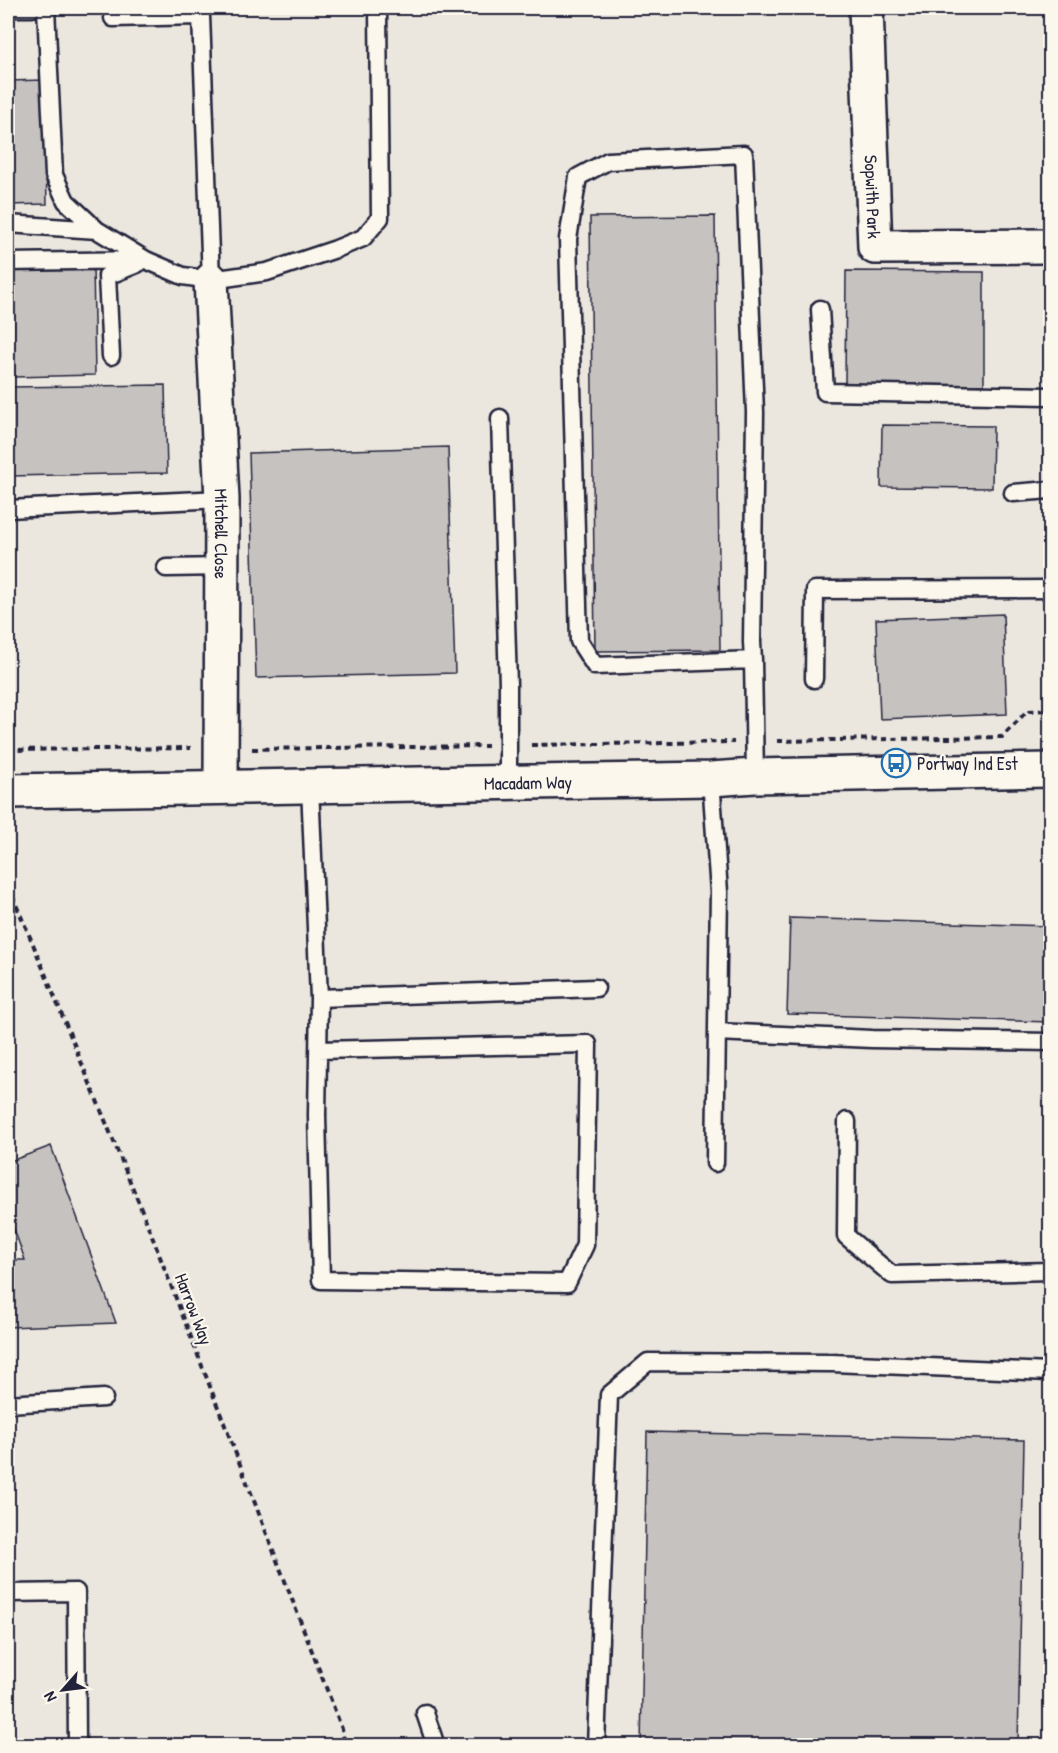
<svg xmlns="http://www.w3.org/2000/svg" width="1058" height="1753" font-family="'Patrick Hand',sans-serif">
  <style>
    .built { fill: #ebe7df }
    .green { fill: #dbd8d3; stroke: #7e7d87; stroke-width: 1.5 }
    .building { fill: #c6c2c0; stroke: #22223b; stroke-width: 1.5 }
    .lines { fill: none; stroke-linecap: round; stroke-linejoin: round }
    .lane-casing { stroke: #22223b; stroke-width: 21 }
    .street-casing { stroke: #22223b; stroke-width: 38 }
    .path { stroke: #22223b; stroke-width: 4; stroke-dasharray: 6 4.5; stroke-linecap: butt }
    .lane { stroke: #fbf7ec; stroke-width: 16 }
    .street { stroke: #fbf7ec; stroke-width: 33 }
    .labels { text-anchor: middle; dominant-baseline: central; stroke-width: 4.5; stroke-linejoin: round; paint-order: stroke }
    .street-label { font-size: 18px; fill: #22223b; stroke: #fbf7ec }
    .poi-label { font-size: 18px; fill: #22223b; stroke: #fbf7ec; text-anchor: start }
  </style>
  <rect width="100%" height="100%" fill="#fbf7ec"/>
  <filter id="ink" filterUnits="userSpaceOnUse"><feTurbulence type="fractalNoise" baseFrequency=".0167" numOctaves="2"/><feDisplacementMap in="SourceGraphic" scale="12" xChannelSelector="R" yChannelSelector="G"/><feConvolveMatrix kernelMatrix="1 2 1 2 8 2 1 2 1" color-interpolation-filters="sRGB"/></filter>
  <g filter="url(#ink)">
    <path class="built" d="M8 8H1050V1745H8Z"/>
    <path class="green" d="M8 1727 25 1745H8Z"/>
    <path class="building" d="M44 80 47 204 8 205V81Z
      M715 216 720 650 595 651 590 217Z
      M93 265 95 375 14 377 12 266Z
      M846 271 984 272V385L845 384Z
      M165 385 167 473 8 476V387Z
      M882 425 993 426 992 488 881 487Z
      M448 447 455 673 256 678 249 453Z
      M1003 614 1007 714 880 719 876 619Z
      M790 918 1050 926V1022L787 1014Z
      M51 1146 116 1323 8 1327V1260H25L8 1212V1162Z
      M647 1432 1024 1440 1018 1746H641Z"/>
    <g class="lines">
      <g class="lane-casing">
        <path id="lane" d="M8 8H32
          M46 8 54 175 66 201 97 230 146 260 183 276 211 280 267 272 336 249 363 238 380 218 378 8
          M113 18 201 16 211 280
          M8 224 97 230
          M8 262 145 260
          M820 309 825 392 1050 396
          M111 356 107 276 137 264
          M500 418 508 685V782
          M1013 493 1050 490
          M8 509 222 499
          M166 568 223 567
          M753 660 595 666 579 641 568 239 578 177 608 161 744 154 755 412 752 642 753 660 755 776
          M814 679 815 590 1050 589
          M711 779 719 892 715 1163
          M310 786 319 998 317 1115 321 1280 567 1283 585 1245 588 1044 318 1050
          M319 998 596 988
          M717 1032 872 1039 1050 1042
          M847 1121 846 1236 892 1275 1050 1271
          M8 1404 104 1398
          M8 1593 76 1592 77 1746
          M425 1713 436 1746
          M596 1746 609 1395 648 1362 832 1363 1050 1372"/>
      </g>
      <g class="street-casing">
        <g id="street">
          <path id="s1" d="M866 8 875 247 1050 246"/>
          <path id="s2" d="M211 280 222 499 221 787"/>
          <path id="s3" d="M8 791 711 779 755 776 1050 770"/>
        </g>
      </g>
      <path class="path" d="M777 741 1002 737 1027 711 1050 710
        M531 745 734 742
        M252 749 488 746
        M8 750 191 748
        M8 886 33 944 145 1218 342 1729 345 1746"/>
      <use href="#lane" class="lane"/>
      <use href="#street" class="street"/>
    </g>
  </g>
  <defs>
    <g id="bus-ring" transform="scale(1.5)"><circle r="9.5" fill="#fbf7ec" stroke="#1f6fb2" stroke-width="1.5"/><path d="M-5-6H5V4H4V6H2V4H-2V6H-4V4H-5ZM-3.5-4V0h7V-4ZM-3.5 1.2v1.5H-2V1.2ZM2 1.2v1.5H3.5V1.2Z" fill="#1f6fb2"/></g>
  </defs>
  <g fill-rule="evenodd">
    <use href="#bus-ring" x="896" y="763"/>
  </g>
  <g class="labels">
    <g class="street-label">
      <text stroke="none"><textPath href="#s1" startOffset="189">Sopwith Park</textPath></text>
      <text stroke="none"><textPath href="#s2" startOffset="254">Mitchell Close</textPath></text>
      <text stroke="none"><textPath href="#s3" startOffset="520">Macadam Way</textPath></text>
      <text transform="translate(194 1309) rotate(69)">Harrow Way</text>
    </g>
    <g class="poi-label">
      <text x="917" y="763">Portway Ind Est</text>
    </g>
  </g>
  <rect width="1058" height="1753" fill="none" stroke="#fbf7ec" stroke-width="30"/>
  <rect x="15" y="15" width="1028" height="1723" fill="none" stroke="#22223b" stroke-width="2" filter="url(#ink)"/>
  <g transform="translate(63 1690) rotate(242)" stroke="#fbf7ec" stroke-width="4.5" paint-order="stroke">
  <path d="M0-4.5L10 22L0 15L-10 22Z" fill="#22223b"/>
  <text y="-9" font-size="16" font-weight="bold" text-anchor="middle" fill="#22223b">N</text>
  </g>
</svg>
